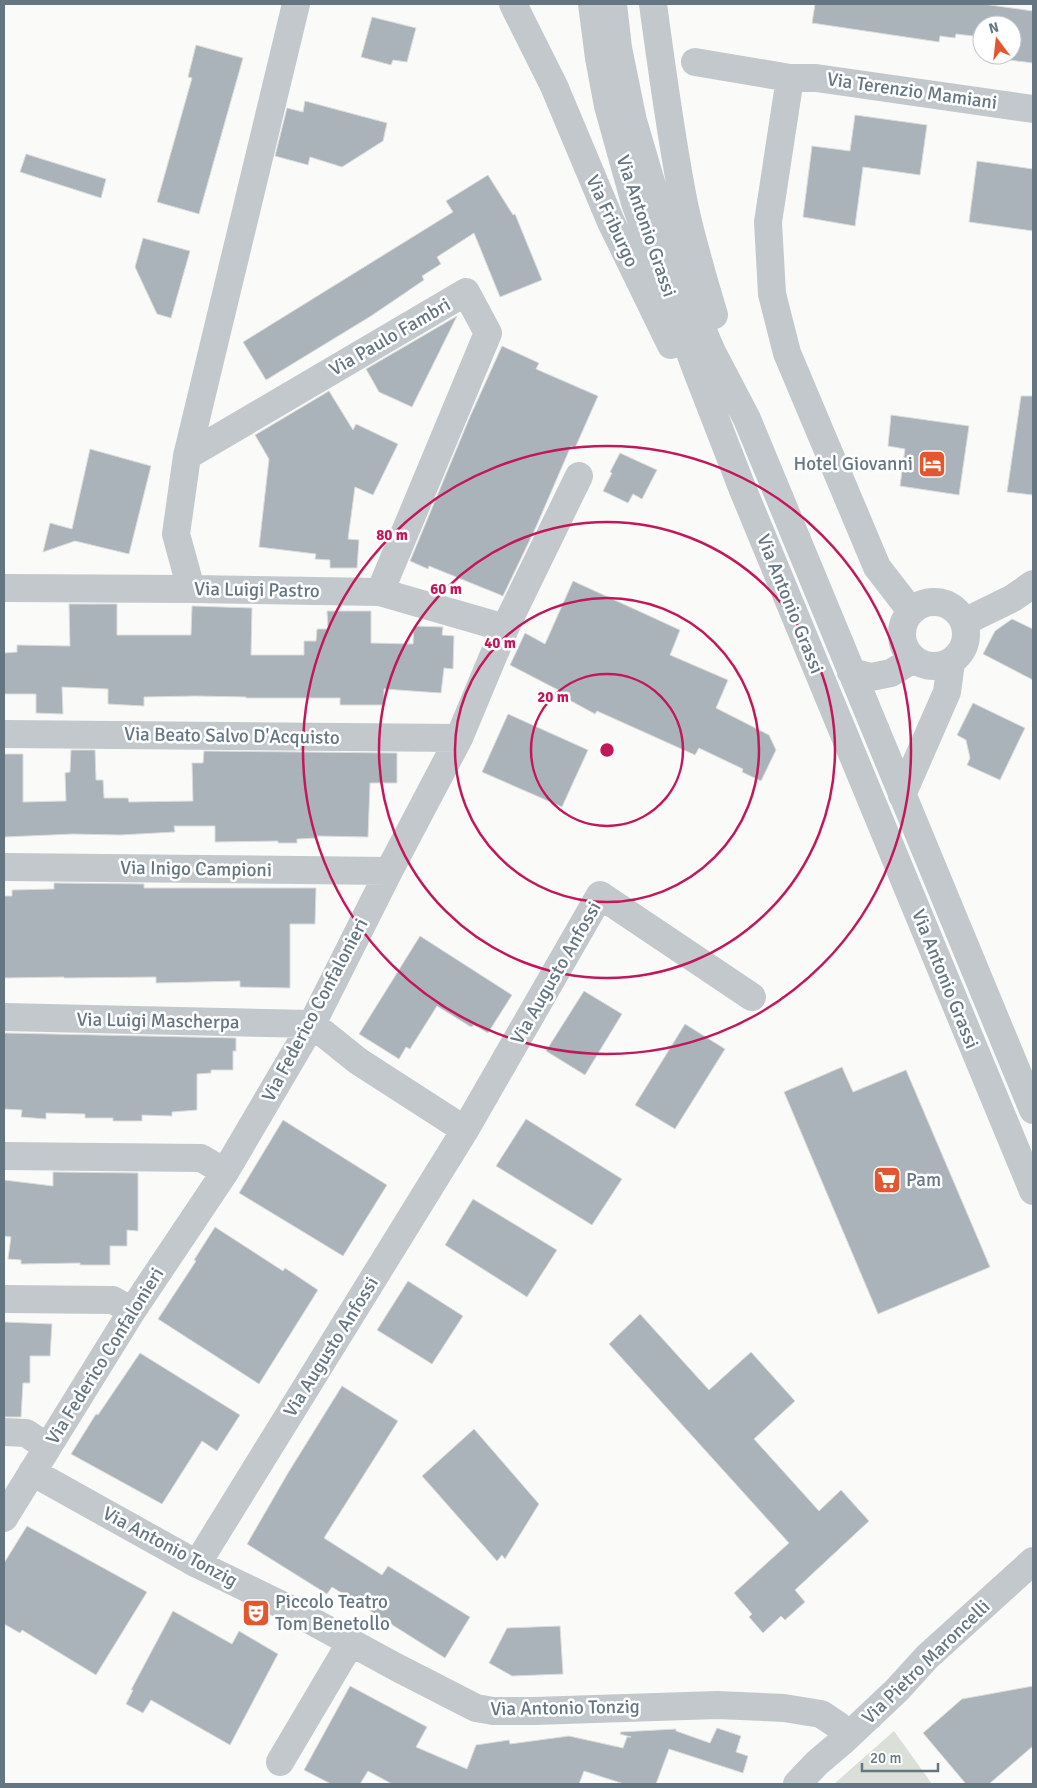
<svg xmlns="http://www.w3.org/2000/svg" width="1037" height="1788" font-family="Signika,sans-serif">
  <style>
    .green { fill: #dadfd7 }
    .building { fill: #aab3b9; stroke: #dcdcda }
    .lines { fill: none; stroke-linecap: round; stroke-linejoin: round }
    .minor { stroke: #c3c8cc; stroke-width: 28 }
    .ring { fill: none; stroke: #c2185b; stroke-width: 2.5 }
    .labels { text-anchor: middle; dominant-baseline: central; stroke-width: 5; stroke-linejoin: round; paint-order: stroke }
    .street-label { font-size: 19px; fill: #657683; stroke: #fff }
    .poi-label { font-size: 19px; fill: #657683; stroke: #fff; text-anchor: start }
    .centre { fill: #c2185b; stroke: #fff; stroke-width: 2.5 }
    .ring-label { font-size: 15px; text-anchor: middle; font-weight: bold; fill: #c2185b; stroke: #fff; stroke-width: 5; stroke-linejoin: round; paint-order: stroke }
  </style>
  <rect width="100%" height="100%" fill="#fafaf8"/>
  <path class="green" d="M894 1731 932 1784H834Z"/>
  <path class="building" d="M815 4H983L1033 11V63L1001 59 1002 55H1012V25H982V37L956 34 955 38 940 36 939 42 812 23Z
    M372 17 416 28 407 62 393 60 391 65 361 57Z
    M196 45 243 58 199 214 157 202 192 78 188 77Z
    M305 101 387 123 383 141 342 167 310 157 308 165 275 156 287 108 303 112Z
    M855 115 927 125 920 175 863 167 855 226 803 217 812 146 850 151Z
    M26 154 106 179 101 198 20 172Z
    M977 161 1033 169V231L969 222Z
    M488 175 513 215 515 214 542 280 500 297 474 233 437 257 441 264 422 276 424 280 371 316 266 380 243 342 453 212 446 201Z
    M143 238 190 251 171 318 157 314 135 267Z
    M457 316 412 407 379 392 366 369Z
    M502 346 539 363 536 369 598 396 575 448 571 446 536 527 503 596 429 566 428 569 410 561 469 419Z
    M329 391 353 430 356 424 398 444 373 495 355 487 348 539 359 540 357 568H330V560L315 559 316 554 259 547 269 459 255 435Z
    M1021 396H1033V495L1007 492Z
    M891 415 969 426 959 495 900 486 905 449 888 446Z
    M90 449 151 466 129 554 75 541 43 552 50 523 72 529Z
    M620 453 657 470 642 499 633 494 628 503 603 491 612 473 610 472Z
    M573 581 680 630 670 655 728 680 716 708 769 735 776 750 761 781 742 772 743 769 699 748 695 755 597 711 595 714 560 695 562 692 510 665 525 633 545 644Z
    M69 604H117V635H191L192 606 252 608 251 655H304V641H316L317 629H328L327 611H371V643L413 644 414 626 443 627 442 635 454 636 453 669 444 668 441 693 384 689V705H340V698H246V697L195 696 144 697V706L108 704V689L62 687 63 714 36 713V694H4V653L17 652V645L70 646Z
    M1012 619 1033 629V680L983 654 995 631Z
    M973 703 1025 728 1000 780 967 765 970 758 966 740 957 735Z
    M508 714 588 750 562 807 482 772Z
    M71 750H95L96 780H103L104 798H128L129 802 193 801 192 763H203L204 751 397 753V783H370L368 837 317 836V838L297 839V843H278V841L215 842V826H174L175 832 120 835 73 834 4 837V754H23V802L66 801 65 773 70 772Z
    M54 883 144 884V888H316L315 924H290V988L240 987V981L156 983V977L64 978V977L4 978V896H12V890L54 889Z
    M420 936 512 995 488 1033 474 1025 471 1027 437 1006 410 1049 406 1047 399 1059 359 1034Z
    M584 991 622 1014 585 1075 546 1051Z
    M685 1024 725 1049 675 1129 635 1105Z
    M4 1033 236 1038V1051H233V1070H211V1073L197 1074V1110L172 1112V1116L142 1115V1121H113V1118H85V1114L46 1113V1119L21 1117 22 1110 4 1109Z
    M842 1067 853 1092 906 1070 990 1267 878 1314 784 1092Z
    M526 1119 622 1179 592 1225 496 1166Z
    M283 1120 387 1185 343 1256 239 1193Z
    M53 1172 138 1173V1231L127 1230V1246H110V1265H80V1263L21 1264V1260L8 1259 11 1237 4 1236V1180L53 1186Z
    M473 1199 557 1250 527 1297 445 1245Z
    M215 1227 283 1271 285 1268 318 1290 259 1384 158 1319 196 1261 194 1260Z
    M408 1281 463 1316 432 1364 377 1330Z
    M640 1314 709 1390 751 1352 795 1401 754 1439 819 1511 841 1490 869 1521 795 1590 805 1602 785 1620 781 1616 763 1633 749 1617 752 1614 734 1593 789 1543 609 1344Z
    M4 1322 52 1324 50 1356H30V1383H23L21 1417H4Z
    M140 1353 240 1415 217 1451 202 1441 162 1504 71 1454 96 1414 98 1415Z
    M342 1386 398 1421 324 1538 382 1575 388 1566 470 1617 445 1658 332 1587 327 1594 247 1544 288 1473Z
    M474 1429 539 1504 505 1559 502 1555 497 1561 422 1476Z
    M27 1526 147 1592 96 1675 22 1630 20 1633 4 1624V1563Z
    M173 1611 232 1644 239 1631 278 1654 230 1745 151 1700 143 1713 126 1704 133 1690H131Z
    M560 1626 563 1674 512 1676 489 1663 507 1628Z
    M350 1686 427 1727 416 1747 467 1769 476 1745 509 1740 510 1744 569 1736 623 1748 627 1737H631L620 1734 621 1732 676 1729V1731L710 1743 717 1728 741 1736 736 1752 748 1756 743 1773 669 1749 656 1784H624L584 1771 579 1784H392L368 1771 360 1784H331L304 1770Z
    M1033 1686V1746L989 1784H966L923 1733 962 1699Z"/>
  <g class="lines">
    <path class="minor" d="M513 4 554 86 611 222 671 345
      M592 4 599 58 608 106 635 203 696 369 743 490 1033 1191
      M613 4 618 48 633 121 658 206 690 302 712 352 747 419 1033 1110
      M653 4C662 71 671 138 684 204 692 242 703 278 714 315
      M695 62 790 78
      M187 456 466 292 488 333 380 592
      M4 588 191 589 380 592 505 628
      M191 589 176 534 187 456 296 4
      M902 634a32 32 0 1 1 64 0a32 32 0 1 1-64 0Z
      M911 611 877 567 787 353 772 294 768 222 790 78H816L1033 109
      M964 622 1013 598 1033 584
      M851 672 871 677 891 673 913 659
      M4 734 459 738
      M902 795 947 692 951 662
      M4 867 389 871
      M4 1017 312 1024 358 1061 465 1130 197 1564
      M465 1130 600 895 752 997
      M4 1156 201 1158 225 1172
      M4 1299 113 1300 132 1311
      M4 1432 26 1433 47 1447
      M32 1472 197 1564 286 1607 396 1667 476 1708 493 1711H534L717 1705 784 1708 821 1714 839 1726 844 1740
      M4 1518 132 1311 225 1172 312 1024 389 871 459 738 505 628 579 476
      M280 1762 351 1642
      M797 1784 817 1763 844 1740 897 1690 927 1657 1033 1561"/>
  </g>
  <g class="ring">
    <circle cx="607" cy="750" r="76"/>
    <circle cx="607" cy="750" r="152"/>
    <circle cx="607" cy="750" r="228"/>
    <circle cx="607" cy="750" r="304"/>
  </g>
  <defs>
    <g id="hotel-square" transform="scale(1.4375)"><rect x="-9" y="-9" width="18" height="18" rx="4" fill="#e4572e" stroke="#fff"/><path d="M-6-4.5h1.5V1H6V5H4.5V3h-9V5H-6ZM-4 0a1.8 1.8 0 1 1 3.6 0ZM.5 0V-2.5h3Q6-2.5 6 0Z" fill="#fff"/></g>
    <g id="supermarket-square" transform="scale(1.4375)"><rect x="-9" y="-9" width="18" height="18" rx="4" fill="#e4572e" stroke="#fff"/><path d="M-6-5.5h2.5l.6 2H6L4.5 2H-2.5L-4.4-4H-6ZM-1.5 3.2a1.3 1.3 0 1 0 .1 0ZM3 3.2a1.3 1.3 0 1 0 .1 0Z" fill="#fff"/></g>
    <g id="theatre-square" transform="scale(1.4375)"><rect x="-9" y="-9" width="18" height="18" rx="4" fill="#e4572e" stroke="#fff"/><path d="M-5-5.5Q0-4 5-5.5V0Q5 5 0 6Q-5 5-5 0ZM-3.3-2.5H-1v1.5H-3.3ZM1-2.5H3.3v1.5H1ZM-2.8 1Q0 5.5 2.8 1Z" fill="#fff"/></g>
  </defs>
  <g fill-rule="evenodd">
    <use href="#hotel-square" x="932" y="464"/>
    <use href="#supermarket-square" x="887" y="1180"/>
    <use href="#theatre-square" x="256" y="1613"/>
  </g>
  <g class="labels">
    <g class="street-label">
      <text transform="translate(912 91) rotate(8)">Via Terenzio Mamiani</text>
      <text transform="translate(612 221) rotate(65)">Via Friburgo</text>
      <text transform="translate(646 226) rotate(71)">Via Antonio Grassi</text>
      <text transform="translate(390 337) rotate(-30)">Via Paulo Fambri</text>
      <text transform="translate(257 590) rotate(1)">Via Luigi Pastro</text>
      <text transform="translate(790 604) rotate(68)">Via Antonio Grassi</text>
      <text transform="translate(232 736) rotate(1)">Via Beato Salvo D'Acquisto</text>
      <text transform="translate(196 869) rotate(1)">Via Inigo Campioni</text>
      <text transform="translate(556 973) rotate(-60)">Via Augusto Anfossi</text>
      <text transform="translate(945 979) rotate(68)">Via Antonio Grassi</text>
      <text transform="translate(315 1010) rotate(-62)">Via Federico Confalonieri</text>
      <text transform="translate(158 1021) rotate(1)">Via Luigi Mascherpa</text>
      <text transform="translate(331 1347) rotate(-58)">Via Augusto Anfossi</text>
      <text transform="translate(105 1356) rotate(-58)">Via Federico Confalonieri</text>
      <text transform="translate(170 1547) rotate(28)">Via Antonio Tonzig</text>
      <text transform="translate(926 1662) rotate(-44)">Via Pietro Maroncelli</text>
      <text transform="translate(565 1708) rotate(-1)">Via Antonio Tonzig</text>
    </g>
    <g class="poi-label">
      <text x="913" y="464" text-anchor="end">Hotel Giovanni</text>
      <text x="906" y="1180">Pam</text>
      <text x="275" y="1602">Piccolo Teatro<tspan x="275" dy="22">Tom Benetollo</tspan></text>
    </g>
  </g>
  <circle cx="607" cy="750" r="8" class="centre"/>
  <g class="ring-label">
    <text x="392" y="540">80 m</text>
    <text x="446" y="594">60 m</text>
    <text x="500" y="648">40 m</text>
    <text x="553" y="702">20 m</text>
  </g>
  <rect width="1037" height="1788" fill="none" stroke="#657683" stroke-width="10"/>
  <g transform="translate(997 40) rotate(345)"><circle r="24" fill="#ffffff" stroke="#c1c8cd"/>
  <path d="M0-4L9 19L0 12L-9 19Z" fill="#e4572e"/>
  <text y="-8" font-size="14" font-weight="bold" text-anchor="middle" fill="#657683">N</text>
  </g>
  <path d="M862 1763v8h76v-8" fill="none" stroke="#657683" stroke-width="2.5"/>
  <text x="870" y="1763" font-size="15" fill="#657683" stroke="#ffffff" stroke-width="4" paint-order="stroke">20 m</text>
</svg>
